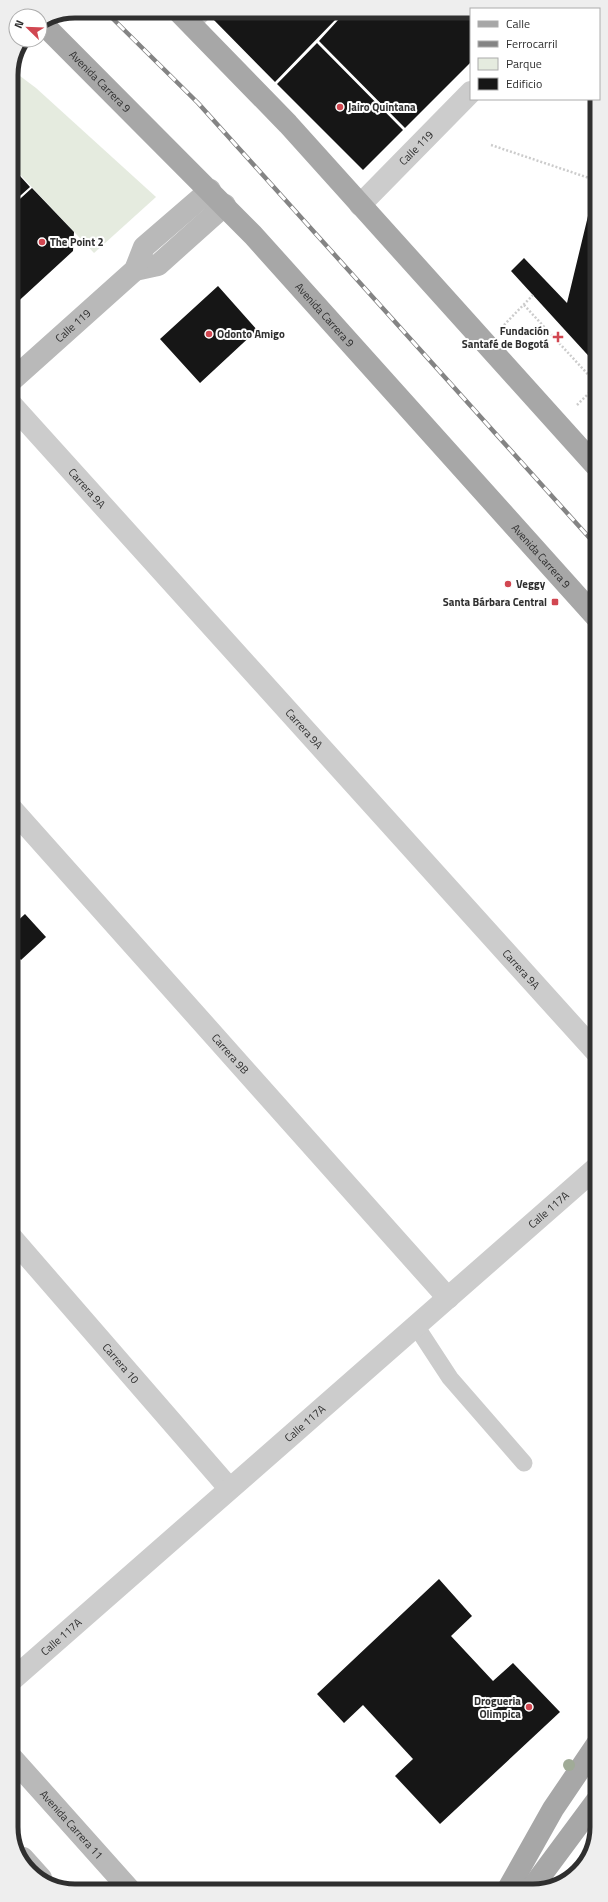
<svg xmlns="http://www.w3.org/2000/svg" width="608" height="1902" font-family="'Titillium Web',sans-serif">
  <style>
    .green { fill: #e5ebdf }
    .building { fill: #161616 }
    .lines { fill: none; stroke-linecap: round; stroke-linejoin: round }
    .path { stroke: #ccc; stroke-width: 2.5; stroke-dasharray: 2 2; stroke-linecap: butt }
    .lane { stroke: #ccc; stroke-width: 17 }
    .street { stroke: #ccc; stroke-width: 22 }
    .secondary { stroke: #b9b9b9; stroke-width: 22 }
    .primary { stroke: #a7a7a7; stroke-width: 22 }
    .rail-casing { stroke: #848484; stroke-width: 4.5 }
    .rail { stroke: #fff; stroke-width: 3; stroke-dasharray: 9; stroke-linecap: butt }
    .tree { fill: #a0ab97 }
    .poi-dot { fill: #d14751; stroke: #fff; stroke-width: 1.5 }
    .labels { text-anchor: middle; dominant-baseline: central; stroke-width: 4; stroke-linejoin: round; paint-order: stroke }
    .street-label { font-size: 11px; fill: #2f2f2f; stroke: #fff }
    .poi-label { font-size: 11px; font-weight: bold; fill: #2f2f2f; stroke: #fff; text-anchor: start }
    .rim { fill: none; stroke: #2f2f2f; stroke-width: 5 }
  </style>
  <rect width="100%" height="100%" fill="#fff"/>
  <path class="green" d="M12 70 36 88 156 197 94 253 11 165Z"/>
  <path class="building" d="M211 11H327L336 19 275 82 208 14Z
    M331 11H471V62L405 128 319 41 339 19Z
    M317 43 403 130 363 170 277 84Z
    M11 166 30 187 11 204Z
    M32 188 74 232 73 251 11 308V207Z
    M594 191H595V363L511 271 524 258 567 303Z
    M218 286 257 330 200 383 160 339Z
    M25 914 46 937 21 960 12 951V926Z
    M439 1579 472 1616 451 1636 493 1681 513 1663 560 1712 440 1824 395 1776 413 1759 363 1705 344 1723 317 1694Z"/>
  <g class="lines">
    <path class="path" d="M491 145 595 180
      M524 305 595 382
      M504 325 533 295
      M577 405 595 387"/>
    <path class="lane" d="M416 1326 450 1378 524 1463"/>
    <g class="street">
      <path d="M190 23 201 11"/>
      <path id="s1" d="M360 205 471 92"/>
      <path id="s2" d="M12 405 596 1052"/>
      <path id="s3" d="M12 809 448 1298"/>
      <path id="s4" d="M12 1238 229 1488"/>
      <path id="s5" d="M13 1679 596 1168"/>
    </g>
    <g class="secondary">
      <path d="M135 270 158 265 225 205"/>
      <path id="s6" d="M11 381 135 270 144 247 210 190"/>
      <path id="s7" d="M13 1759 131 1891"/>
      <path d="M23 1858 41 1878"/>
    </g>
    <g class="primary">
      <path d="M178 11 288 124 595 465"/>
      <path id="s8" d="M43 24 253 235 596 617"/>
      <path d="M508 1889 553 1809 597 1744"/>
      <path d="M531 1889 597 1800"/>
    </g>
    <g class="rail-casing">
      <path id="rail" d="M105 11 198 103 595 544"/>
    </g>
    <use href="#rail" class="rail"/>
  </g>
  <circle class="tree" cx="569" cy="1765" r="6"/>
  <g class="poi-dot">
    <circle cx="340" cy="107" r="4"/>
    <circle cx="42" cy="242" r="4"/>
    <circle cx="209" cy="334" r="4"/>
    <path d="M556 331h4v4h4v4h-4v4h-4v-4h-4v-4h4z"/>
    <circle cx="508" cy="584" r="4"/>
    <rect x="551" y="598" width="8" height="8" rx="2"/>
    <circle cx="529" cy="1707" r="4"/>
  </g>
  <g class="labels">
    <g class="street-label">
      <text stroke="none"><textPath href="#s8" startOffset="81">Avenida Carrera 9</textPath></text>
      <text stroke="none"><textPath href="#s1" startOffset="80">Calle 119</textPath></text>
      <text stroke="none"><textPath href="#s8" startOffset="405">Avenida Carrera 9</textPath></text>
      <text stroke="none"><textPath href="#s6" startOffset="83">Calle 119</textPath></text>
      <text stroke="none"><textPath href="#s2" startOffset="112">Carrera 9A</textPath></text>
      <text stroke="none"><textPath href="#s8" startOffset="729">Avenida Carrera 9</textPath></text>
      <text stroke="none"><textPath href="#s2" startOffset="436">Carrera 9A</textPath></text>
      <text stroke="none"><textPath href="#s2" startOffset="760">Carrera 9A</textPath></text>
      <text stroke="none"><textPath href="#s3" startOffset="328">Carrera 9B</textPath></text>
      <text stroke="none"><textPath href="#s5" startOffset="712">Calle 117A</textPath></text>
      <text stroke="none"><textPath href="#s4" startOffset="166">Carrera 10</textPath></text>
      <text stroke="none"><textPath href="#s5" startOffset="388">Calle 117A</textPath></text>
      <text stroke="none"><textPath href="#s5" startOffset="64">Calle 117A</textPath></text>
      <text stroke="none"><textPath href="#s7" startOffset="88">Avenida Carrera 11</textPath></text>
    </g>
    <g class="poi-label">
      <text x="348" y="107">Jairo Quintana</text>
      <text x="50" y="242">The Point 2</text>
      <text x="549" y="331" text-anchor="end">Fundación<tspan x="549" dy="13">Santafé de Bogotá</tspan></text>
      <text x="217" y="334">Odonto Amigo</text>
      <text x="516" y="584">Veggy</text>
      <text x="547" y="602" text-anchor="end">Santa Bárbara Central</text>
      <text x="521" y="1701" text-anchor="end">Drogueria<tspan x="521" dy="13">Olimpica</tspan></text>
    </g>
  </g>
  <path d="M0 0H608V1902H0ZM75 18H533A57 57 0 0 1 590 75V1827A57 57 0 0 1 533 1884H75A57 57 0 0 1 18 1827V75A57 57 0 0 1 75 18Z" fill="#eee" fill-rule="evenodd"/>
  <path class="rim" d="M75 18H533A57 57 0 0 1 590 75V1827A57 57 0 0 1 533 1884H75A57 57 0 0 1 18 1827V75A57 57 0 0 1 75 18Z"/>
  <rect x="470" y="8" width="130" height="92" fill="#ffffff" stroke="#acacac"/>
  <rect x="478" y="21" width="20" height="6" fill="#a7a7a7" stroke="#acacac"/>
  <text x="506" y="28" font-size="12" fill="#2f2f2f">Calle</text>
  <rect x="478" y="41" width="20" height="6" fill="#848484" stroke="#acacac"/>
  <text x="506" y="48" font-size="12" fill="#2f2f2f">Ferrocarril</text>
  <rect x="478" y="58" width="20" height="12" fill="#e5ebdf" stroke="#acacac"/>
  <text x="506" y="68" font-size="12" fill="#2f2f2f">Parque</text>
  <rect x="478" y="78" width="20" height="12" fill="#161616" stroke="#acacac"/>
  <text x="506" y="88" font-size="12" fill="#2f2f2f">Edificio</text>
  <g transform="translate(28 28) rotate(293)"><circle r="19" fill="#ffffff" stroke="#acacac"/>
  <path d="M0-3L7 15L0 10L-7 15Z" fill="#d14751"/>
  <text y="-6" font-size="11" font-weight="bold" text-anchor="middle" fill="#2f2f2f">N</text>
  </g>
</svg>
